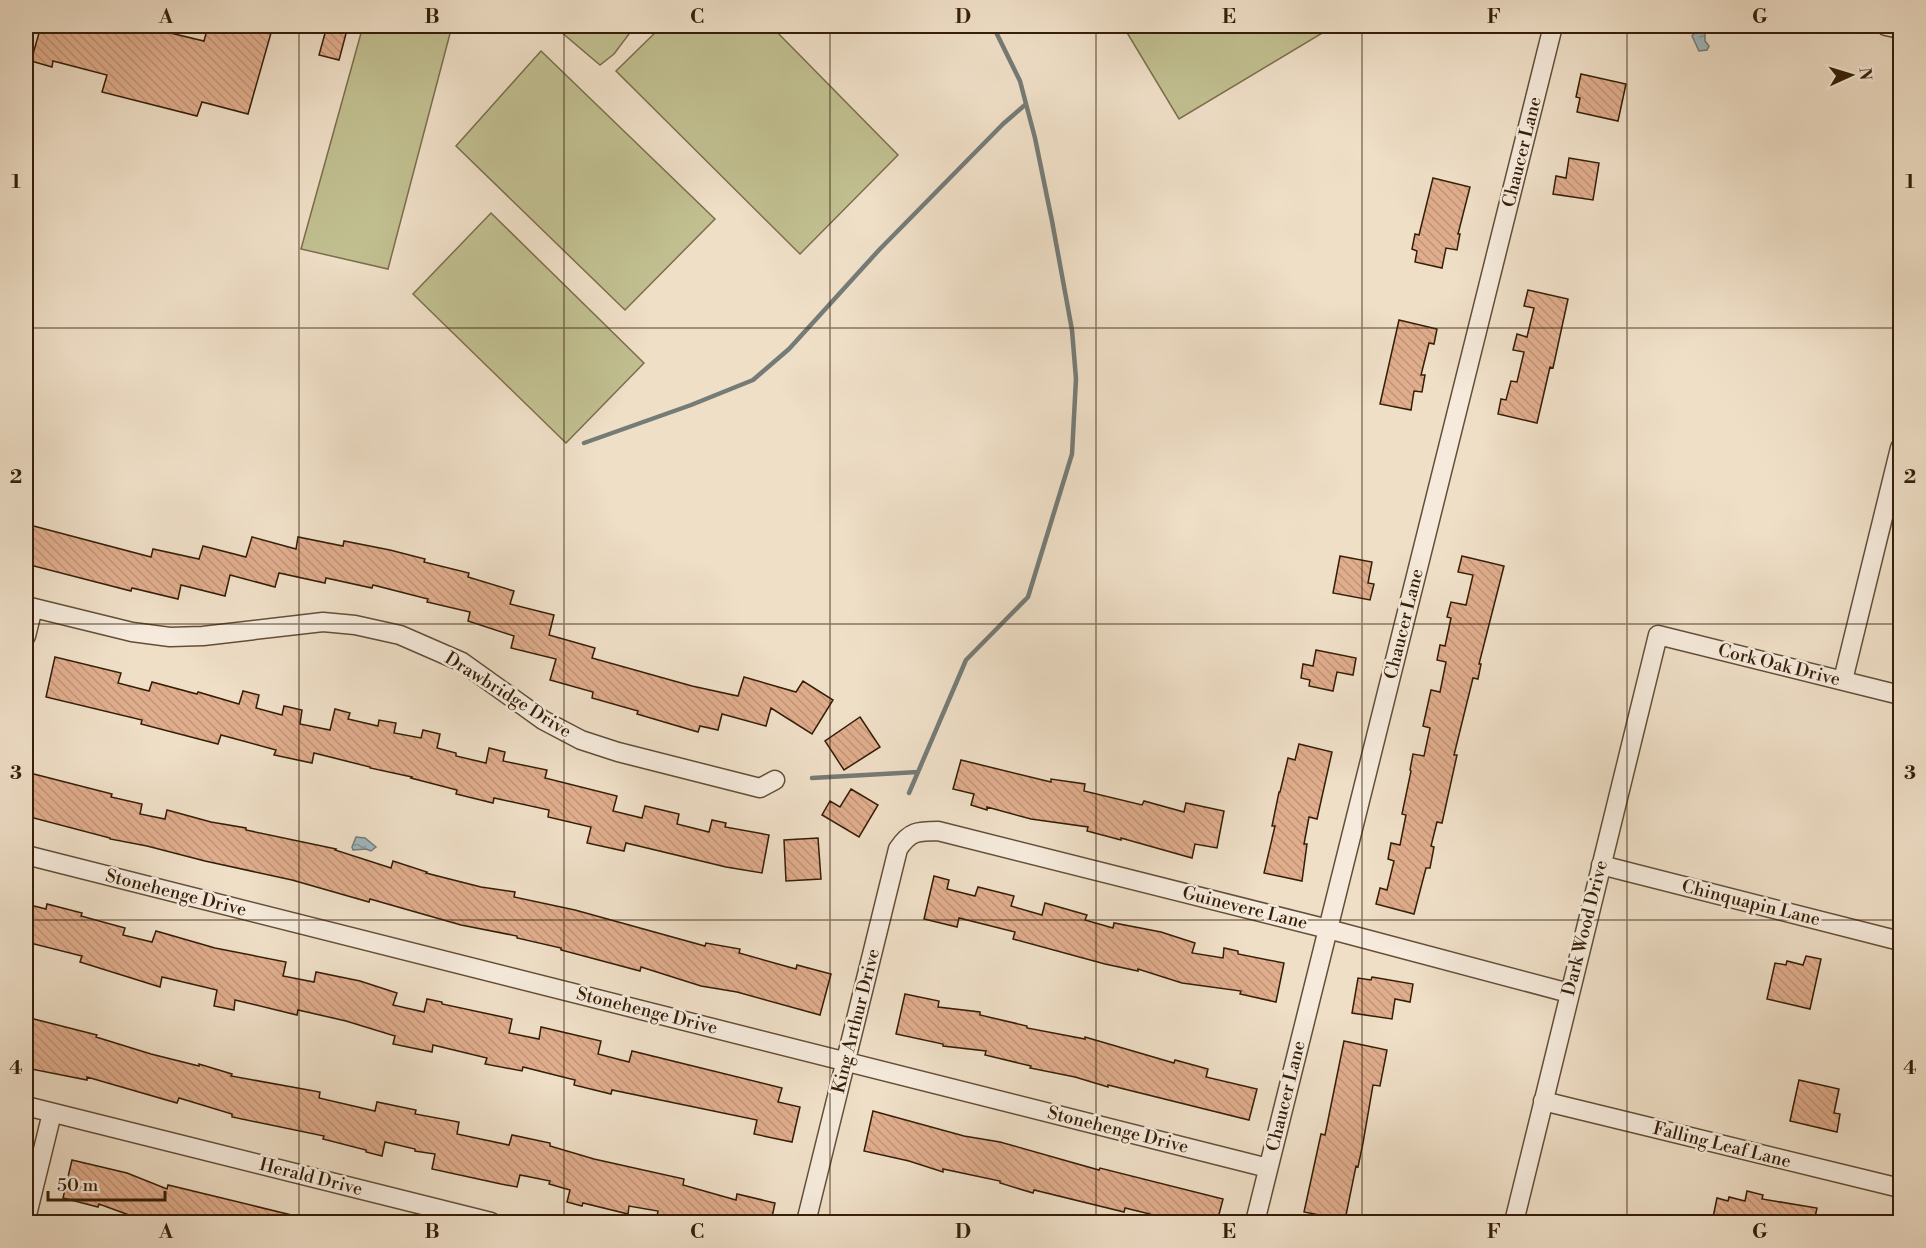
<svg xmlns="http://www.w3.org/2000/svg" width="1926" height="1248" font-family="'Libre Bodoni',serif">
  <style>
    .park { fill: #c1bf90; stroke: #7b6e4c; stroke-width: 1.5 }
    .water { fill: url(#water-ripples); stroke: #757b76; stroke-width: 1.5 }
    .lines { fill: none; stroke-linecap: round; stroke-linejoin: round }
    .stream { stroke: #757b76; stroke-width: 4.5 }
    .building { fill: url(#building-back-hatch); stroke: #351e07; stroke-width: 1.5 }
    .minor-casing { stroke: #644e37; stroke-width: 21 }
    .minor { stroke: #f5eadb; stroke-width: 18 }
    .grid { fill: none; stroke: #351e07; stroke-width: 1.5; stroke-opacity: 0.55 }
    .labels { text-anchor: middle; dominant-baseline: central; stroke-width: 5; stroke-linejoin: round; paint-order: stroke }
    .street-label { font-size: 18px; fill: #351e07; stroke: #f5eadb }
    .neatline { fill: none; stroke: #351e07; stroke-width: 2 }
    .grid-label { font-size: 20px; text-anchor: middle; font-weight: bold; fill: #351e07 }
  </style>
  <defs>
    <pattern id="water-ripples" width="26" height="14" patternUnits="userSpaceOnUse" patternTransform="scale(1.5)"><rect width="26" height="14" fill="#a0b9c0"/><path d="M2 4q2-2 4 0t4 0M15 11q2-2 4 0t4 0" fill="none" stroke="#83969a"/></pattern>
    <pattern id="building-back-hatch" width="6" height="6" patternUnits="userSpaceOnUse" patternTransform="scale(1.5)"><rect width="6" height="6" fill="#e0ad8d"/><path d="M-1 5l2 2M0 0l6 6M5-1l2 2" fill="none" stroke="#c19478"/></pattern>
  </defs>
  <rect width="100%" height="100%" fill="#efdfc7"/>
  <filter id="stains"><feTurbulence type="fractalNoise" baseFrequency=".00333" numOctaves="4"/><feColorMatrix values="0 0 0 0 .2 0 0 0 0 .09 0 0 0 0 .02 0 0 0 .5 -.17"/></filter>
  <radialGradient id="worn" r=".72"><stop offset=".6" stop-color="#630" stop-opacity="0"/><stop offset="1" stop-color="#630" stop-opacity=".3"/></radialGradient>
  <path class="park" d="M363 26H452L388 269 301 249Z
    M554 26H635L614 54 600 65Z
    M662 26H771L898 155 800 254 616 71Z
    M1123 26H1334L1179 119Z
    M541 51 715 219 625 310 456 146Z
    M491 213 644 363 566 443 413 294Z"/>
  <path class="water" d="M1699 28 1705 33V41L1709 46 1707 50 1699 51 1692 36Z
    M356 837 365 838 376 847 371 851 366 849 353 850 352 847Z"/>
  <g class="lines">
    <path class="stream" d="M584 443 691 405 753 380 789 349 879 250 1003 124 1026 104
      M812 778 918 772
      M909 793 966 660 1028 597 1072 454 1076 379 1072 330 1052 221 1035 138 1020 81 993 26"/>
  </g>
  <path class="building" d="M41 26H141L204 41 208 26H273L248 114 202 102 197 116 102 92 107 75 53 61 52 67 31 61Z
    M327 26H348L339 60 319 55Z
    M1581 74 1626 84 1618 121 1577 112 1580 98 1576 97Z
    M1569 158 1599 163 1593 200 1553 194 1556 176 1566 178Z
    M1433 178 1470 187 1458 234H1460L1457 250 1446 248 1442 268 1415 262 1417 251 1412 249 1415 234 1419 235Z
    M1528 290 1568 299 1553 368 1550 367 1537 423 1498 414 1501 399 1506 400 1511 381 1517 382 1524 352 1513 350 1517 334 1527 337 1534 308 1524 306Z
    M1399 320 1437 329 1434 344 1429 343 1421 375H1425L1422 392 1414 391 1411 410 1380 404Z
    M26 524 151 557 153 549 199 559 203 546 246 557 252 537 296 549 298 537 343 546 344 541 390 550 425 559 424 562 469 573 468 577 514 591 510 604 554 615 549 635 595 648 592 658 692 686 738 696 744 677 796 692 803 681 833 700 812 734 771 708 766 726 722 714 718 730 700 726 698 732 637 714 638 711 592 698 593 692 550 680 556 659 511 648 514 636 468 621 470 612 427 602 428 599 373 585 372 588 326 578 325 583 279 573 275 587 230 575 225 596 181 585 178 599 132 588 131 591 26 564Z
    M1340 556 1372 562 1368 583 1374 584 1370 600 1333 593Z
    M1462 556 1504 566 1479 664H1481L1478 679 1473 678 1454 755H1457L1442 823 1437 822 1431 846 1434 847 1430 868H1426L1414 914 1376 904 1380 888 1387 890 1394 861 1388 859 1391 843 1400 845 1406 815 1402 814 1411 771 1410 770 1413 754 1424 756 1430 728 1423 726 1431 690 1440 692 1446 662 1437 660 1440 645 1445 646 1451 618 1447 617 1451 602 1466 605 1473 575 1458 572Z
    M1316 650 1356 658 1353 675 1337 672 1333 691 1309 686 1310 680 1301 678 1303 664 1313 666Z
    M55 657 121 673 118 683 149 691 152 682 197 694 198 692 239 704 243 691 259 695 256 708 282 715 284 706 302 710 300 724 330 730 335 709 350 713 348 719 378 726 379 720 396 723 394 733 421 738 423 730 440 734 437 748 456 753V756L486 763 489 748 505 752 503 761 547 770 545 778 617 796 613 811 642 818 645 806 679 814 677 824 709 832 712 820 726 823 725 827 769 835 762 873 726 867 626 843 624 851 587 843 591 827 548 817 549 810 494 798 493 803 456 794 457 790 411 778 412 777 370 768V767L314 753 312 763 274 755 276 750 221 735 218 744 141 724 142 720 46 697Z
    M860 717 880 747 844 770 825 741Z
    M1299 744 1332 752 1317 819 1309 817 1304 844H1307L1302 881 1264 873 1275 826H1272L1279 792H1280L1288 758 1295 760Z
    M961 760 1051 782V779L1085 784 1084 791 1142 805 1144 801 1184 812 1186 803 1224 811 1217 848 1195 844 1192 858 1121 838V840L1087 831 1088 827 1031 819 987 807V810L971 805 974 794 953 789Z
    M26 772 112 794 111 797 142 804 140 814 165 819 167 810 211 822 246 828V830L336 849 335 850 391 868 393 861 427 872 426 873 481 887 515 892 514 897 575 910 705 946 706 943 740 949 739 953 796 969 797 965 831 974 820 1015 737 992 701 986 641 967 640 971 595 959 561 950V948L517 938V936L461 925 370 899 369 902 292 880 205 861 147 846 110 839V838L26 816Z
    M851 789 878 805 859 837 822 815 830 801 840 807Z
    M818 838 821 879 786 881 784 840Z
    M934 876 949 880 947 889 975 896 978 887 1014 896 1011 906 1042 915 1045 903 1087 915 1085 920 1113 928 1114 923 1161 932 1195 943 1192 953 1223 958 1224 948 1238 951V954L1284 963 1276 1002 1240 994 1241 991 1182 983 1138 969V971L1105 964 1013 939 1015 932 959 918 957 927 924 919Z
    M26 904 46 909 47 904 82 913 81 916 125 928 123 935 152 942 156 931 215 948 286 962 283 976 314 982 316 972 360 981 397 993 393 1005 424 1012 427 999 442 1002V1004L512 1019 509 1033 539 1039 541 1027 601 1041 598 1054 629 1062 632 1051 782 1088 778 1102 800 1107 792 1142 754 1134 757 1120 612 1090 611 1094 574 1085 575 1080 523 1067 522 1071 485 1064 487 1058 433 1045 432 1052 393 1044 395 1036 346 1021 298 1010 297 1015 235 1000 234 1010 214 1006 217 990 162 977 160 987 80 962 82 956 26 942Z
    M1806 956 1821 959 1810 1009 1767 999 1775 963 1786 965 1787 961 1803 965Z
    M1372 977 1413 984 1410 1002 1395 999 1392 1019 1352 1013 1358 978 1371 980Z
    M905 994 939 1001 938 1007 980 1012V1015L1027 1026V1028L1085 1039V1037L1174 1063 1175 1060 1208 1069 1206 1077 1257 1089 1249 1120 1108 1085V1087L1075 1077 1030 1068 1031 1066 985 1055 986 1051 943 1046V1044L896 1034Z
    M26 1017 97 1035 96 1037 151 1054 199 1066V1064L232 1074 231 1076 320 1092 319 1098 375 1111 377 1102 416 1110 415 1114 459 1122 457 1134 509 1145 512 1135 550 1143V1146L594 1159 684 1179 683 1185 736 1200 737 1194 775 1203 771 1222H656L658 1211 629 1206 628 1214 583 1203 582 1206 567 1202 570 1190 549 1184 550 1181 520 1175 517 1187 501 1184 432 1169 435 1154 415 1151V1149L385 1142 382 1156 366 1152V1150L323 1139 324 1136 232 1117V1114L179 1098 177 1103 87 1077V1080L26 1068 29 1055 26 1054Z
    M1344 1041 1387 1050 1380 1086 1373 1085 1363 1143 1358 1167 1356 1166 1345 1220 1304 1212 1321 1134 1325 1135Z
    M1799 1080 1839 1089 1834 1113 1840 1114 1837 1132 1790 1121Z
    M873 1111 964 1136 1000 1142 1099 1170 1100 1168 1223 1199 1217 1222H1148L1150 1214 1125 1208 1124 1212 1034 1190 1033 1193 1000 1183V1181L943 1169V1172L909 1161 864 1151Z
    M72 1160 127 1173 167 1189 168 1185 304 1218 303 1222H148L99 1204 98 1207 63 1198Z
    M1747 1191 1763 1195 1762 1199 1817 1208 1814 1222H1712L1717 1198 1728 1201 1729 1197 1745 1201Z"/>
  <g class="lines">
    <g class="minor-casing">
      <path id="minor" d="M1886 26 1900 29
        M26 606 132 632 170 637 203 636 323 622 355 625 400 635 462 662 543 720 581 740 618 752 760 788 775 780
        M26 636 33 608
        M1843 680 1900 448
        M26 855 1268 1168
        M1601 865 1900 941
        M1543 1101 1900 1188
        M26 1106 491 1222
        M26 1219 52 1113
        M806 1222 898 849C910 831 918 831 938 831L1328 929 1569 993
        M1255 1222 1553 26
        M1514 1222 1658 635 1900 695"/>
    </g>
    <use href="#minor" class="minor"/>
  </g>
  <path class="grid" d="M299 26V1222M564 26V1222M830 26V1222M1096 26V1222M1362 26V1222M1627 26V1222M26 328H1900M26 624H1900M26 920H1900"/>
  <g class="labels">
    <g class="street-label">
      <text transform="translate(1522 152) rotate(-76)">Chaucer Lane</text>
      <text transform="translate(1404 624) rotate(-76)">Chaucer Lane</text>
      <text transform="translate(1779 665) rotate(14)">Cork Oak Drive</text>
      <text transform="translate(508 695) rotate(32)">Drawbridge Drive</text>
      <text transform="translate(176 893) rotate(14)">Stonehenge Drive</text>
      <text transform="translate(1751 903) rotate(14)">Chinquapin Lane</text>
      <text transform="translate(1245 908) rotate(14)">Guinevere Lane</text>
      <text transform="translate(1585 928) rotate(-76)">Dark Wood Drive</text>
      <text transform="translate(647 1011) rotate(14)">Stonehenge Drive</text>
      <text transform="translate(856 1021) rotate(-76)">King Arthur Drive</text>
      <text transform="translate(1286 1096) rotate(-76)">Chaucer Lane</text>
      <text transform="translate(1118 1130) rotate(14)">Stonehenge Drive</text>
      <text transform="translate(1722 1145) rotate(14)">Falling Leaf Lane</text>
      <text transform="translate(311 1177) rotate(14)">Herald Drive</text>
    </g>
  </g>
  <rect width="1926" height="1248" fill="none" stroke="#efdfc7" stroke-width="66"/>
  <g transform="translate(1851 75) rotate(86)" stroke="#f5eadb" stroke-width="4.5" paint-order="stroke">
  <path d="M0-4.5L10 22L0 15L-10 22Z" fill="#351e07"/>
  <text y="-9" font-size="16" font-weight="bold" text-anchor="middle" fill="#351e07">N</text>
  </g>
  <path d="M48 1191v9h117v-9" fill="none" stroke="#351e07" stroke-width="3"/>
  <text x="57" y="1191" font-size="18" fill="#351e07" stroke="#f5eadb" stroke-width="4.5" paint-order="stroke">50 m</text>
  <rect x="33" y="33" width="1860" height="1182" class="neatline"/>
  <g class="grid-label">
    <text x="166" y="23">A</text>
    <text x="432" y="23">B</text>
    <text x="697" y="23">C</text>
    <text x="963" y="23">D</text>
    <text x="1229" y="23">E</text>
    <text x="1494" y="23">F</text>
    <text x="1760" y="23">G</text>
    <text x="16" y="188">1</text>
    <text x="1910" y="188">1</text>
    <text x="16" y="483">2</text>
    <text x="1910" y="483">2</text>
    <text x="16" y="779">3</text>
    <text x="1910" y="779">3</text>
    <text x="16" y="1074">4</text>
    <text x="1910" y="1074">4</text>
    <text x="166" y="1238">A</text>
    <text x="432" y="1238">B</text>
    <text x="697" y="1238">C</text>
    <text x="963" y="1238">D</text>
    <text x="1229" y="1238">E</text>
    <text x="1494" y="1238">F</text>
    <text x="1760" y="1238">G</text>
  </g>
  <rect width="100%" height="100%" filter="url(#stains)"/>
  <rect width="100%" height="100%" fill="url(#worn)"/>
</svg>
